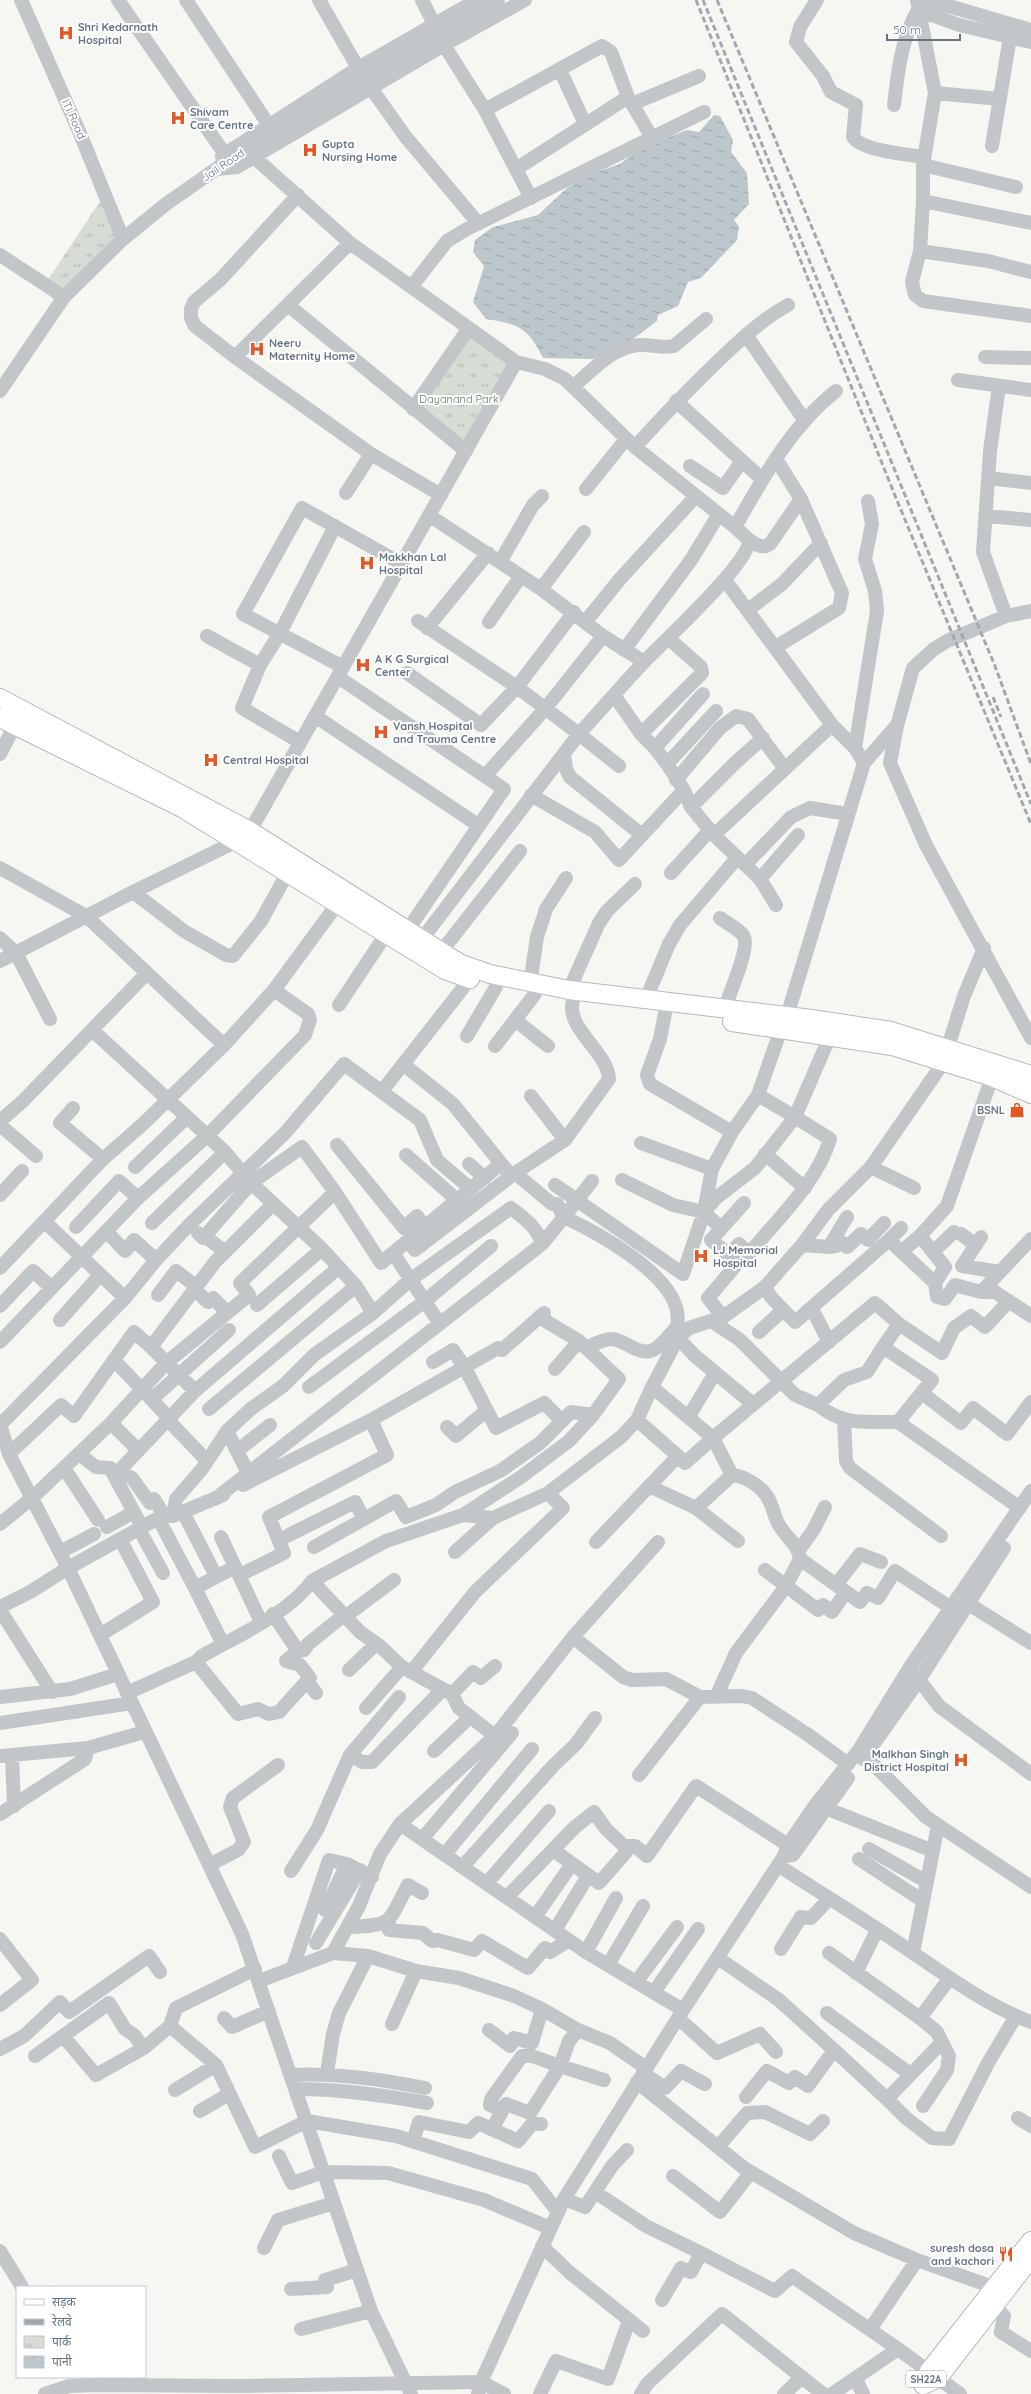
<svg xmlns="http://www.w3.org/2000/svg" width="1031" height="2394" font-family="Quicksand,'Noto Sans Devanagari',sans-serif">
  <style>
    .park { fill: url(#park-tufts) }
    .water { fill: url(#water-ripples) }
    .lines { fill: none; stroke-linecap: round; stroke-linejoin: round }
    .major-casing { stroke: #b5b9bd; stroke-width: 20 }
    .minor { stroke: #c2c6c9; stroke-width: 14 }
    .major { stroke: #fff; stroke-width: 18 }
    .rail { stroke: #a2a8ae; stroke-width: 3; stroke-dasharray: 6 3; stroke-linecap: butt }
    .minor-bridge { stroke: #c2c6c9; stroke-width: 14 }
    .labels { text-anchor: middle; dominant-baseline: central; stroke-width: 4; stroke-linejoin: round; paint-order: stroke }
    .shield { fill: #fff; stroke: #939ea9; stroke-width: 1 }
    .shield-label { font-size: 10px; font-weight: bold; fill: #657584 }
    .poi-label { font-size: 11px; font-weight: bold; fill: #657584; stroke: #fff; text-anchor: start }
    .street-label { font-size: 11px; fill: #657584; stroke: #fff }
    .park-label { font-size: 11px; fill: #687b64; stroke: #fff }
  </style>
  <defs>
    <pattern id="park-tufts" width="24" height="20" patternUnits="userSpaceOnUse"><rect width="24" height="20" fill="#d7ddd4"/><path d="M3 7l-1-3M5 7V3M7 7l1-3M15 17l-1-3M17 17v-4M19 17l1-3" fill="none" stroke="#b2b8b2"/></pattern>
    <pattern id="water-ripples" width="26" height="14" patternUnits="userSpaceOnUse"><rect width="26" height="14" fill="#bcc6cb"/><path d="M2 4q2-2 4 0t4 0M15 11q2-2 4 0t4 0" fill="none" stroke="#9ca5aa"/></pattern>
  </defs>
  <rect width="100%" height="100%" fill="#f6f6f3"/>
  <path class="park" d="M101 200 119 235 61 293 45 284Z
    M470 333 512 363 466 446 417 408Z"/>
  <path class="water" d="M714 115 720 116 733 140 731 152 747 173 749 204 734 220 739 227 737 240 701 278 688 282 678 306 658 315 657 321 629 342 593 359 543 358C528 328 519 324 486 319L473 302 484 266 473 252 475 240 493 227 538 215 567 188 594 173 620 164 641 148 687 130 699 132Z"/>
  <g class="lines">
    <g class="major-casing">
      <path id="major" d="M0 698 250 831 461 964 490 974 569 990 812 1019 891 1031 1031 1075
        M0 718 182 808 445 970 470 979
        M732 1022 892 1046 992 1077 1031 1094
        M1031 2241 929 2371 923 2385 938 2378 1031 2258"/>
    </g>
    <path class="minor" d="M21 0 79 131 123 239
      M118 0 224 153
      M186 0 268 124
      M319 0 358 68
      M422 0 444 45 485 110 531 198
      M817 0 800 27 796 42 823 76 831 92 856 105 853 137C863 151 906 154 924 157
      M917 0 935 93 923 165V201L920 251 912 282 915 295 923 301 1031 316
      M928 0 1031 30
      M560 70 585 124
      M371 88 405 136 478 223
      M935 93 1000 99
      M632 104 699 76
      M894 105C898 71 901 40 918 10L959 25 1031 42
      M485 110 602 46 611 52 628 97 651 136
      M992 146 1010 37
      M222 156 358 68 477 0
      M923 165 1016 187
      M217 169 237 167 444 45 525 0
      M516 169 628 97
      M298 195 220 280 194 302 191 309V318L195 326 235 357 371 454 441 495
      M923 201 1031 223
      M920 251 988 261 1031 272
      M0 255 64 297
      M412 286 447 241 467 229 704 112
      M288 305 466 451
      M746 335 805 421
      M235 357 350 243
      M985 357 1031 358
      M516 362 545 369 565 379 635 447 735 527C763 478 791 426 836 391
      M958 380 1031 390
      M999 386 990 451 983 552 1006 616
      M573 387C592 370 613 347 639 345 651 344 662 349 674 346L706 319
      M0 391 64 297 123 239 166 204 239 153
      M676 401 762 479
      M413 409 469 328
      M635 447C662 417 689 389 718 361 740 340 761 320 788 305
      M776 459 801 499 842 593 839 608 776 647
      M690 466 723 488 742 461
      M988 478 1031 483
      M586 489 626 439
      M346 493 371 454
      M430 516 541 589 603 636 644 662
      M986 516 1031 520
      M749 540C757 545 762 549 770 544L801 499
      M500 562 533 505 542 496
      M725 580 832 725 855 748 864 763 787 1016
      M541 589 584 532
      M748 610 782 584 821 543
      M1031 611 1006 616 947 641 934 649 913 668 897 726 890 763 926 845 1031 1038
      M418 621 517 687 579 734 422 939
      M586 621 620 579 696 496
      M489 622 521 576
      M427 628 488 553
      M207 636 260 665 242 708 300 742
      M624 650 691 560 719 514
      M260 665 280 633 335 526
      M343 667 243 614 302 508 402 564
      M407 673 481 725 517 687 574 612
      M338 677 504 789 407 931
      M614 695 641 734 655 748 667 764 684 790 691 807 714 835 832 725
      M315 716 478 825
      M641 734 702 673 701 667 668 638
      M655 748 703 694
      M855 748 877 611 875 591 865 559 872 524 868 501
      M0 754 15 725
      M564 754 566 769 570 777 642 835
      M864 763 896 726
      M667 764 716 711
      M619 766 579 734C601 710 622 685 645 661 664 641 750 563 749 540L735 527
      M485 776 545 709 603 636
      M676 780 720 728 736 716 748 719 785 769
      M531 795 595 832 619 860 684 790
      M691 807 735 763 763 738
      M714 835 760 879 776 905
      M745 865 791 817 810 808 848 814
      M0 868 86 916 224 1045
      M671 873 710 830
      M760 879 798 835
      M133 892 184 931 226 955 233 956 261 921 288 872
      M720 918C726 923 741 930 744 937 750 948 728 997 724 1010
      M0 938 16 953 50 1019
      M441 952 520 851
      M0 961 133 892 237 841 250 831 516 362 350 243 254 157
      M530 984 537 937 546 909 566 878
      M569 990 599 923 607 911 635 884
      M646 999 669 944 680 925 737 858
      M339 1005 386 934
      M665 1013 660 1039 647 1075 650 1084 732 1132
      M515 1020 548 1046
      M92 1030 187 1117
      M467 1036 496 987
      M495 1046 535 994
      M947 1050 964 996 984 948
      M403 1064 453 1104 508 1172
      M382 1091 470 979
      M531 1096 565 1140
      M73 1108 60 1123 103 1159
      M0 1121 23 1101 147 973
      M0 1125 36 1156
      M641 1143 712 1169
      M337 1145 404 1228 417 1216 425 1227
      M765 1154 805 1188
      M406 1155 457 1200
      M469 1164 485 1178
      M135 1167 187 1117 225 1152 251 1183 322 1249 356 1286 373 1313
      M871 1167 914 1188
      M515 1173 552 1204H557L564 1217 592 1181
      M622 1180 673 1205 704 1212
      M555 1185 683 1274 704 1212 712 1169 732 1132 758 1095 781 1029
      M0 1195 22 1171
      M44 1221 125 1298
      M152 1223 225 1152
      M76 1227 119 1181 138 1198
      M721 1228 704 1212 716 1198 755 1168 795 1117 758 1095
      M106 1231 125 1251 134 1240 156 1260
      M198 1233 203 1238 205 1236 225 1252
      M961 1234 976 1245
      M205 1236 251 1183 302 1147 335 1192 381 1263 497 1167
      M920 1236 947 1206 992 1077
      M889 1240 901 1228
      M408 1241 415 1250 515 1173 565 1140 609 1079C608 1052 565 1028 573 1001
      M802 1245 829 1247 847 1217
      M908 1246 920 1236 945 1267 935 1283
      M829 1247 836 1246 841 1242 847 1247 861 1234 868 1240 884 1223
      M933 1252 954 1232
      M393 1253 440 1324
      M729 1255 711 1240 744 1203
      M0 1268 103 1159 143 1124 224 1045 274 990 338 903
      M1000 1272 1031 1239
      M765 1287 771 1297 795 1322 889 1240 935 1283 937 1297 945 1299 955 1285 981 1292H995L1031 1316
      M195 1290 208 1302 213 1298 227 1312
      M981 1292 1000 1272 962 1266 981 1237
      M158 1295 176 1271 197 1287
      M257 1305 322 1249
      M0 1306 33 1271 52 1288
      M812 1309 829 1342
      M539 1317 579 1341
      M723 1317 708 1298 737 1264 729 1255 739 1244 749 1254C777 1219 817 1183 830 1139L795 1117 830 1036
      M60 1320 100 1275
      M713 1322 740 1340 795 1395 818 1405 844 1380 867 1372 883 1347
      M899 1324 942 1353 954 1328 971 1316 985 1327 1009 1301
      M759 1332 783 1310
      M0 1342 138 1198 207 1136 305 1035 310 1020 308 1014 274 990
      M151 1347 195 1391
      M586 1348C594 1344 603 1339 612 1339 626 1340 640 1358 655 1349 663 1344 670 1334 677 1327
      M114 1360 169 1418
      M433 1362 453 1350 465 1368 496 1428 544 1403 562 1421
      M309 1387 425 1301 491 1246
      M922 1393 961 1423 973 1408 1007 1434 1031 1402
      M152 1399 229 1330
      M818 1405C846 1427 864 1421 898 1422
      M209 1409 356 1286
      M689 1416 715 1373
      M168 1420 207 1461
      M637 1420 678 1456
      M844 1421 846 1461 850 1468 941 1536
      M111 1423 138 1450
      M0 1424 9 1454 68 1568 242 1934 371 2311 411 2394
      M0 1425 125 1298 156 1260 189 1225 285 1133 344 1064 420 1120 437 1160 471 1189
      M447 1427 456 1436 487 1410
      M227 1431 248 1473
      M237 1451 270 1425
      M9 1454 61 1405 74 1416 134 1332 151 1347 215 1262 273 1204
      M79 1454 96 1467 110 1468 142 1527
      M64 1468 98 1520
      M732 1475 713 1438 875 1303 899 1324 883 1347 932 1380 898 1422 1020 1508
      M243 1485 371 1420 498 1348 502 1350 544 1313
      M649 1486 696 1508 732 1475C745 1476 763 1487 769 1500 774 1509 774 1519 781 1528 788 1539 799 1546 800 1559L860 1602 867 1593 878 1598 895 1571 951 1608
      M215 1499 542 1244 564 1217C598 1233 665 1270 676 1307 679 1316 677 1328 678 1338L695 1356 753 1404
      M696 1508 738 1541
      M183 1512 216 1576
      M164 1515 154 1499 150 1503 132 1478 118 1472 195 1391 338 1268
      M463 1515 493 1518 548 1493 621 1437 637 1420 652 1387
      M173 1516 176 1499 202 1469 227 1431 252 1408 283 1386 314 1355 373 1313 410 1280 511 1208C523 1217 538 1228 542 1244
      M158 1518 195 1588 235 1567
      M0 1524 32 1498 111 1423 166 1363 249 1295 240 1283 335 1192
      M107 1527 134 1512
      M139 1529 163 1573
      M287 1536 355 1502 364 1519 396 1501 406 1517 436 1505 455 1492 500 1471 540 1443 571 1412 593 1415
      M221 1537 261 1622
      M596 1542 678 1456 685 1463 713 1438 652 1387 678 1338 689 1328 723 1317 765 1287 802 1245 828 1210 871 1167 943 1063
      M314 1547 364 1519
      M799 1550 814 1529 825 1507
      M60 1552 94 1534
      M455 1552 493 1518
      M765 1570 818 1610 823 1605 832 1612 846 1592
      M240 1575 284 1553 269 1517 387 1455 371 1420
      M312 1581 360 1632 381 1647 402 1667 452 1694 459 1708 495 1736 400 1824 586 1952 683 2010
      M836 1585 860 1554 881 1562
      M195 1588 223 1644
      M959 1598 1031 1643
      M0 1607 30 1592 68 1568 164 1515 173 1516 223 1495
      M0 1610 52 1692
      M273 1614 298 1651 286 1661 300 1665 310 1678 307 1681 316 1693
      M346 1616 394 1580
      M100 1635 153 1602 120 1539
      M573 1637 623 1677 632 1680 666 1679 700 1697 742 1696 752 1698 807 1734 848 1764
      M298 1651 304 1650 308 1644 344 1615
      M349 1670 376 1644
      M412 1671 475 1592 563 1508 548 1493
      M914 1673 939 1706 1031 1774
      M307 1681 279 1712 269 1714 258 1709 238 1714 196 1662 202 1656C237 1636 288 1614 312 1581L386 1541 463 1515 521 1477 569 1441 593 1415 619 1379 579 1341 555 1369
      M127 1693 196 1662
      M452 1694 473 1672 481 1678 495 1666
      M0 1697 70 1689 118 1674
      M716 1697 736 1653 786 1586 800 1559
      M366 1708 402 1667
      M0 1723 132 1703
      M495 1736 573 1637 658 1542
      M859 1750 926 1817 1031 1887
      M434 1751 470 1717
      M350 1755 362 1762H372L442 1690
      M0 1756 88 1748 144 1732
      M12 1756 14 1806
      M863 1759 919 1680 1004 1548
      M639 1775 700 1697
      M818 1805 933 1851
      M0 1814 85 1759 88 1748
      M422 1839 512 1733
      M869 1849 927 1882
      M553 1850 599 1883 627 1851
      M445 1854 532 1749
      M784 1856 793 1855 848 1778
      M859 1859 923 1901
      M209 1865 238 1850 244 1842 230 1807 233 1798 278 1765
      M778 1865C823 1895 869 1922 913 1953 951 1979 988 2006 1031 2022
      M463 1866 553 1766 576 1744 595 1718
      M291 1871 317 1830 350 1755 399 1697
      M487 1883 549 1811
      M507 1897 575 1827 594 1812 606 1829 624 1846H635L647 1856 696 1786 788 1845
      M325 1910 347 1864
      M535 1917 572 1864
      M389 1921V1930L423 1933 432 1941 438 1940 474 1950 482 1941 528 1968 545 1948 550 1952 569 1940
      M349 1927C394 1925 387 1924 408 1885L422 1893
      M555 1930 588 1876
      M0 1939 32 1980 0 2005
      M316 1943 360 1870
      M781 1949 801 1917 811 1918 829 1899
      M586 1952 616 1898
      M333 1953 359 1906 380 1854 400 1824
      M913 1953 938 1825
      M718 1958 779 2000 834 2050
      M608 1965 643 1906
      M293 1967 329 1860 347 1864 372 1877
      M856 1973 877 1930
      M259 1981 333 1953 368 1956 416 1971 459 1978 514 1996 542 2009 578 2030 610 2043 646 2068
      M637 1981 677 1927
      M654 1992 698 1929
      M827 2013 910 2074
      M224 2018 232 2027 269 2011
      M678 2018 717 2053 760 2034 776 2052
      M920 2018 949 1979
      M392 2024 416 1971
      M170 2026 216 2065 255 2147 307 2121 396 2136 532 2179 558 2212
      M489 2030 510 2046 514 2038 532 2043 542 2009
      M578 2030 569 2041 560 2066 604 2080
      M63 2036 96 2075 144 2048 170 2026 176 2008 255 1969
      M0 2049 24 2036 60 2002 69 2012 149 1956 160 1972
      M35 2056 109 2003 125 2029 134 2035 144 2048
      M327 2073 333 2034 339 2013 368 1956
      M643 2073 665 2088 681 2071 705 2084
      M291 2075C338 2073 379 2079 425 2088
      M637 2082 744 2168 854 2233 917 2260 993 2287 1001 2293
      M296 2089C340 2089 383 2095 427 2103
      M175 2090 216 2065
      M746 2097 767 2071 789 2083 795 2077 808 2086 834 2050 887 2099 942 2042 937 2032 920 2018 829 1953
      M887 2099 906 2118 932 2138 949 2139 988 2063 1016 2016
      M923 2106 947 2070 949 2056 942 2042
      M200 2111 229 2094
      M1018 2118 1031 2126
      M492 2129 506 2104 530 2113 560 2066 532 2056H522L491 2099 490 2105 502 2110
      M413 2141 419 2122 469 2132 478 2123 518 2141 532 2124H541
      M718 2147 747 2113 765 2112 810 2134 823 2121
      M279 2156 292 2183 324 2172 388 2173 484 2200 550 2228
      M673 2176 720 2212 751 2172
      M595 2192 646 2226 701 2253
      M564 2199 585 2207 612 2166 627 2150
      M542 2246 569 2272 643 2331
      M264 2248 278 2220 334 2203
      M0 2251 22 2287
      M291 2289 327 2287 325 2280 357 2270
      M662 2300 681 2268 691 2272 701 2253 775 2291 792 2276 898 2349
      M993 2306 1004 2316 1001 2332 1031 2351
      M873 2325 917 2260
      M301 2329 371 2311
      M856 2379 863 2394
      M45 2394 69 2386 98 2385 242 2386 481 2382 504 2394
      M478 2394 481 2382 564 2199 683 2010 784 1856 788 1845 816 1804 859 1750 910 1667 1031 1491
      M540 2394 556 2361 608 2379 629 2321
      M641 2394 647 2384 722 2314 823 2394
      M784 2394 802 2377
      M832 2394 898 2349 960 2394"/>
    <use href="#major" class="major"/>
    <path class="rail" d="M696 0 896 498 1031 824
      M703 0 1031 804
      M717 0 995 666 1031 764
      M993 697 1001 717"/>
    <path class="minor-bridge" d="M239 153 498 0"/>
  </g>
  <defs>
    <g id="hospital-bare" transform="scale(1.2)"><path d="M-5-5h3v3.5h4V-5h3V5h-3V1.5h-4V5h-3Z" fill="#e35827" stroke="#fff" stroke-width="2.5" paint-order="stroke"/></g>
    <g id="shop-bare" transform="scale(1.2)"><path d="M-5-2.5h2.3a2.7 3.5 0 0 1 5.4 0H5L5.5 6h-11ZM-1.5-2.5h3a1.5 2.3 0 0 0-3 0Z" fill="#e35827" stroke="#fff" stroke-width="2.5" paint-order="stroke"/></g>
    <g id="restaurant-bare" transform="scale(1.2)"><path d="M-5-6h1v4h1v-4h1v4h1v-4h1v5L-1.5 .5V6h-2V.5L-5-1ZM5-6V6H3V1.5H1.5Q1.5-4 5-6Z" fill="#e35827" stroke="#fff" stroke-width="2.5" paint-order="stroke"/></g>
  </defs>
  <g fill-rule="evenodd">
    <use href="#hospital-bare" x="66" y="33"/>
    <use href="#hospital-bare" x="178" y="118"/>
    <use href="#hospital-bare" x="310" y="150"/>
    <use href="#hospital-bare" x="257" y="349"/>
    <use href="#hospital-bare" x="367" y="563"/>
    <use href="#hospital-bare" x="363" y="665"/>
    <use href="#hospital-bare" x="381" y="732"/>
    <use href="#hospital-bare" x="211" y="760"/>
    <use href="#shop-bare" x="1017" y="1110"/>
    <use href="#hospital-bare" x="701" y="1256"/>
    <use href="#hospital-bare" x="961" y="1760"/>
    <use href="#restaurant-bare" x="1006" y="2254"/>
  </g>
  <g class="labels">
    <rect class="shield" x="906" y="2371" width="40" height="16" rx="3"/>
    <g class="shield-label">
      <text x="926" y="2379">SH22A</text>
    </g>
    <g class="poi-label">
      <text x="78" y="27">Shri Kedarnath<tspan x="78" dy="13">Hospital</tspan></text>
      <text x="190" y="112">Shivam<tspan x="190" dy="13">Care Centre</tspan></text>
      <text x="322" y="144">Gupta<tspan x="322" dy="13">Nursing Home</tspan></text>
      <text x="269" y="343">Neeru<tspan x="269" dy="13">Maternity Home</tspan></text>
      <text x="379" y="557">Makkhan Lal<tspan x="379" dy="13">Hospital</tspan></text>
      <text x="375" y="659">A K G Surgical<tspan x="375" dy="13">Center</tspan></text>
      <text x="393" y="726">Vansh Hospital<tspan x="393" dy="13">and Trauma Centre</tspan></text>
      <text x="223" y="760">Central Hospital</text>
      <text x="1005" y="1110" text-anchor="end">BSNL</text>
      <text x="713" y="1250">LJ Memorial<tspan x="713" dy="13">Hospital</tspan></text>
      <text x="949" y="1754" text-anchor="end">Malkhan Singh<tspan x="949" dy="13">District Hospital</tspan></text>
      <text x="994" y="2248" text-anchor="end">suresh dosa<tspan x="994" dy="13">and kachori</tspan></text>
    </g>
    <g class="street-label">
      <text transform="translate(74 119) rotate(66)">ITI Road</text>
      <text transform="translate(223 165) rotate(-34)">Jail Road</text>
    </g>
    <g class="park-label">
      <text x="459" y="399">Dayanand Park</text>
    </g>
  </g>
  <rect x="16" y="2286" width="130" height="92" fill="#ffffff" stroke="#c1c8ce"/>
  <rect x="24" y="2299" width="20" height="6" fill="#ffffff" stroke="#c1c8ce"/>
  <text x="52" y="2306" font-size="12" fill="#657584">सड़क</text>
  <rect x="24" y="2319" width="20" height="6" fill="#a2a8ae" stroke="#c1c8ce"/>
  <text x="52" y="2326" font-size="12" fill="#657584">रेलवे</text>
  <rect x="24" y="2336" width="20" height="12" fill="url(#park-tufts)" stroke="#c1c8ce"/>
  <text x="52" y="2346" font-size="12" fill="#657584">पार्क</text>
  <rect x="24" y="2356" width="20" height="12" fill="url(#water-ripples)" stroke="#c1c8ce"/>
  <text x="52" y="2366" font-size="12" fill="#657584">पानी</text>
  <path d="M887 34v6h73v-6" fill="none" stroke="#657584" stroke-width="2"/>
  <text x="893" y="34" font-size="12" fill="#657584" stroke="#ffffff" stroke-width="3" paint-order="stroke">50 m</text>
</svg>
